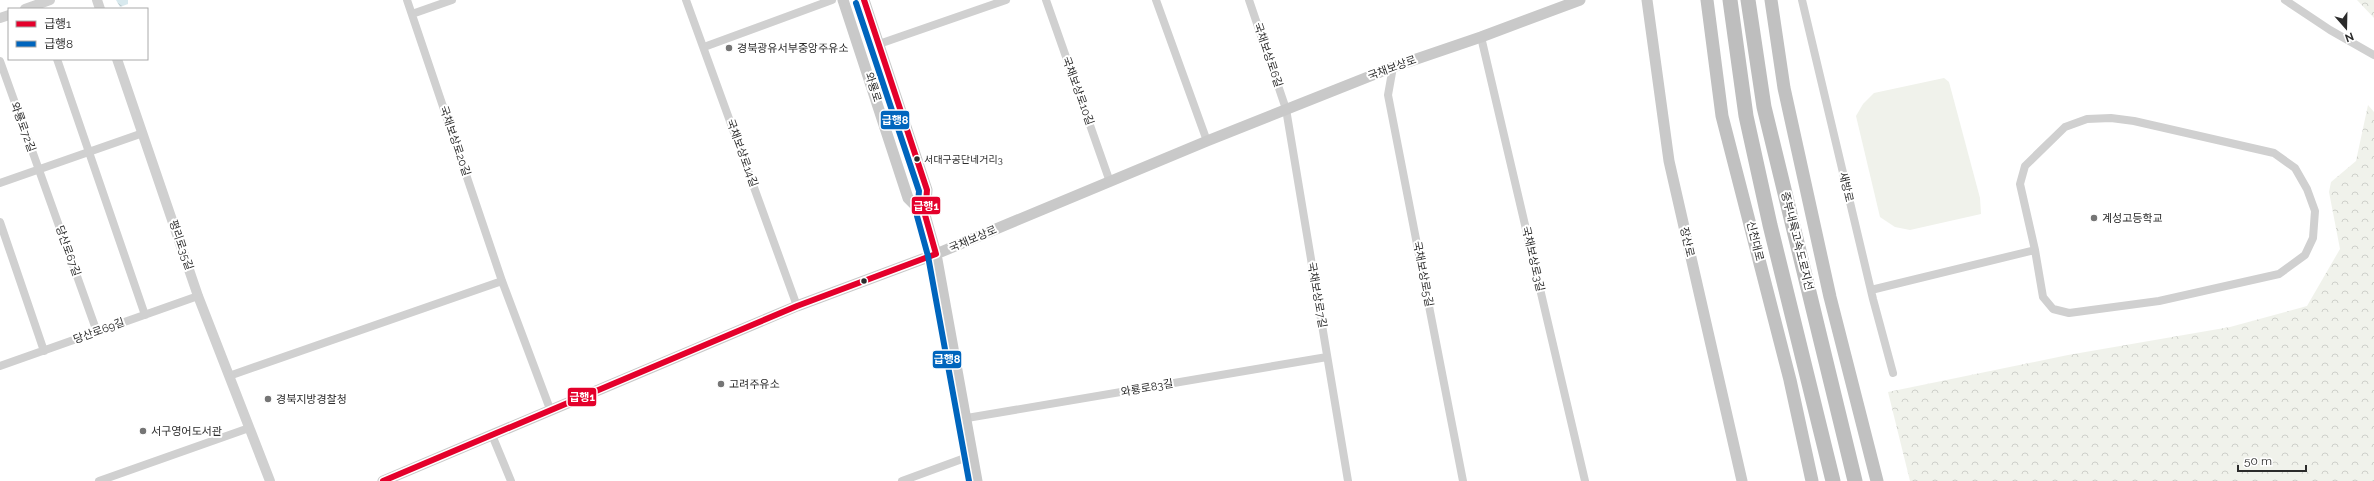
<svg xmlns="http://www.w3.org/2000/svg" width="2374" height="481" font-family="Raleway,'Noto Sans KR',sans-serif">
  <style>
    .forest { fill: url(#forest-crowns) }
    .pitch { fill: #f0f2eb }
    .water { fill: url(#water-waves) }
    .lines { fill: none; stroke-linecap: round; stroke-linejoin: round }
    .minor { stroke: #d0d0d0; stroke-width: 8 }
    .tertiary { stroke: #d0d0d0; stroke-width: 10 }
    .secondary { stroke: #c9c9c9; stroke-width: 11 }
    .trunk { stroke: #c1c1c1; stroke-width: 13 }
    .motorway { stroke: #bebebe; stroke-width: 15 }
    .bus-1-casing { stroke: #fff; stroke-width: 9 }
    .bus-2-casing { stroke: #fff; stroke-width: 9 }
    .bus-1 { stroke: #e4002b; stroke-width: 6 }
    .bus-2 { stroke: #0065bd; stroke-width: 6 }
    .poi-dot { fill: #757575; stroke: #fff; stroke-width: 1.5 }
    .bus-dot { fill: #2b2b2b; stroke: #fff; stroke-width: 1.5 }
    .labels { text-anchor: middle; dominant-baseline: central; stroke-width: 4; stroke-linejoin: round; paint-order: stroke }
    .bus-label { font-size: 10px; fill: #2b2b2b; stroke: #fff; text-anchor: start }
    .poi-label { font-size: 11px; fill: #2b2b2b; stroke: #fff; text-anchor: start }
    .street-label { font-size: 11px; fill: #2b2b2b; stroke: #fff }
    .line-badge { stroke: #fff; stroke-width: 1.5 }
    .badge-label { font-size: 11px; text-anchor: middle; font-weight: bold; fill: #fff }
  </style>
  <defs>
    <pattern id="forest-crowns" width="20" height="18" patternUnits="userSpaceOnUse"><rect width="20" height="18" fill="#f0f2eb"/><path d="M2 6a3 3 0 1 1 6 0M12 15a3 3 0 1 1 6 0" fill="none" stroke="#ced0ca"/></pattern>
    <pattern id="water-waves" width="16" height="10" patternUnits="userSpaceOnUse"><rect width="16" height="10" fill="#d8e9ee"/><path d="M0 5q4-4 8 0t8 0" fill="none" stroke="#bac8cc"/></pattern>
  </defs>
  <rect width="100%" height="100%" fill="#fff"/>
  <path class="forest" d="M2357 0H2374V18Z
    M2368 105 2374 112V481H1910L1888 392 2068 355 2230 327 2307 306 2340 249 2329 192 2331 182 2356 161Z"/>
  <path class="pitch" d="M1944 78 1949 82 1980 198 1981 214 1910 230 1895 227 1880 217 1856 116 1863 104 1874 93Z"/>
  <path class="water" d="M116 0H128V4L120 7Z"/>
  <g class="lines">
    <path class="minor" d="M407 0 502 281 550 409
      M686 0 797 306
      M1046 0 1110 182
      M1156 0 1207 141
      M1249 0 1286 109 1348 481
      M1802 0 1873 299 1893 373
      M2285 0 2330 30 2374 55
      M412 14 452 0
      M1481 37 1585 481
      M879 44 1006 0
      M704 47 832 0
      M57 59 145 315
      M0 61 97 332
      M1393 67 1388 95 1463 481
      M0 183 143 133
      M0 222 44 351
      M1871 290 2035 250 2020 184 2025 166 2065 127 2087 119 2111 118 2134 121 2274 153 2295 168 2307 189 2315 211 2313 238 2305 255 2279 274 2159 301 2069 313 2053 309 2043 297 2035 250
      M0 366 198 296
      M229 376 502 281
      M967 418 1327 357
      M492 435 511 481
      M99 481 249 428
      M902 481 973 455"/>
    <path class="tertiary" d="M97 0 100 9
      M25 9 50 0
      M0 18 9 15
      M117 59 198 296 270 481"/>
    <path class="secondary" d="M843 0 908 198 925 215
      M864 0 927 190 925 215 936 254 977 481
      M1647 0 1669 161 1742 481
      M383 481 797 306 936 254 1207 141 1393 67 1481 37 1580 0"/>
    <path class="trunk" d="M1707 0 1722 116 1790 380 1812 481
      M1771 0 1784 88 1830 297 1877 481"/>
    <path class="motorway" d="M1730 0 1746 116 1770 225 1833 481
      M1748 0 1764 107 1855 481"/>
    <g class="bus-1-casing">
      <path id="bus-1" d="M383 481 797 306 936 254 925 215 927 190 864 0"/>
    </g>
    <g class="bus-2-casing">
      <path id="bus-2" d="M856 3 919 191 917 216 928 256 969 481"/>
    </g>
    <use href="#bus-1" class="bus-1"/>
    <use href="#bus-2" class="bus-2"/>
  </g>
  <g class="poi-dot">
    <circle cx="729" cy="48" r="4"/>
    <circle cx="2094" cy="218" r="4"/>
    <circle cx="721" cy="384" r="4"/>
    <circle cx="268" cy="399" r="4"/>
    <circle cx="143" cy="431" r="4"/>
  </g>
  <g class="bus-dot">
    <circle cx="917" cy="159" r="3.5"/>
    <circle cx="864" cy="281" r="3.5"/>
  </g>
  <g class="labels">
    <g class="bus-label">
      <text x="924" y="159">서대구공단네거리3</text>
    </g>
    <g class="poi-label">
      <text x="737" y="48">경북광유서부중앙주유소</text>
      <text x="2102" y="218">계성고등학교</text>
      <text x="729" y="384">고려주유소</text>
      <text x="276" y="399">경북지방경찰청</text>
      <text x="151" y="431">서구영어도서관</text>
    </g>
    <g class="street-label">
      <text transform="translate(1268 55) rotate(71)">국채보상로6길</text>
      <text transform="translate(1392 68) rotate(-20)">국채보상로</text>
      <text transform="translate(873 87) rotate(72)">와룡로</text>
      <text transform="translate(1078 91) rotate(70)">국채보상로10길</text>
      <text transform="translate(23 127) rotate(70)">와룡로72길</text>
      <text transform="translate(455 141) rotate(71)">국채보상로20길</text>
      <text transform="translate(742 153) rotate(70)">국채보상로14길</text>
      <text transform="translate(1846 187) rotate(77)">새방로</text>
      <text transform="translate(973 239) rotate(-23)">국채보상로</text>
      <text transform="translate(1755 241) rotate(76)">신천대로</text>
      <text transform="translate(1797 241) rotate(76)">중부내륙고속도로지선</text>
      <text transform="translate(1687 242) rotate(77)">장산로</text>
      <text transform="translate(181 245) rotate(71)">평리로35길</text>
      <text transform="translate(68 251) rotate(70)">당산로67길</text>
      <text transform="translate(1533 259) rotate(77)">국채보상로3길</text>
      <text transform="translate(1423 274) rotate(79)">국채보상로5길</text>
      <text transform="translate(1317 295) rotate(80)">국채보상로7길</text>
      <text transform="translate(99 331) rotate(-20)">당산로69길</text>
      <text transform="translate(1147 388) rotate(-10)">와룡로83길</text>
    </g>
  </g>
  <g class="line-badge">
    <rect x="880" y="110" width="30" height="20" rx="4" fill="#0065bd"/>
    <rect x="911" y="196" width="30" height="19" rx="4" fill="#e4002b"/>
    <rect x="932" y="350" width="30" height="19" rx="4" fill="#0065bd"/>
    <rect x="567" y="387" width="30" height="20" rx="4" fill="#e4002b"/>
  </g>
  <g class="badge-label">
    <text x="895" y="124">급행8</text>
    <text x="926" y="210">급행1</text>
    <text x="947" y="363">급행8</text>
    <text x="582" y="401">급행1</text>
  </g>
  <rect x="8" y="8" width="140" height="52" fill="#ffffff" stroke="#aaaaaa"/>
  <rect x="16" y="21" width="20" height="6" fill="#e4002b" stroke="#aaaaaa"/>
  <text x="44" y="28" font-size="12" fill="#2b2b2b">급행1</text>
  <rect x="16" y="41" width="20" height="6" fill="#0065bd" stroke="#aaaaaa"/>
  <text x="44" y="48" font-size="12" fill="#2b2b2b">급행8</text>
  <g transform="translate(2346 28) rotate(160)" stroke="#ffffff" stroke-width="3" paint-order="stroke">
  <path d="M0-3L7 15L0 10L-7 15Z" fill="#2b2b2b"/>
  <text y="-6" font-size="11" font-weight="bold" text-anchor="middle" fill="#2b2b2b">N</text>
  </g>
  <path d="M2238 465v6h68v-6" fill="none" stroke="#2b2b2b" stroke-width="2"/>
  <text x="2244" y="465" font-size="12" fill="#2b2b2b" stroke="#ffffff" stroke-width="3" paint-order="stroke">50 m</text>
</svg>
